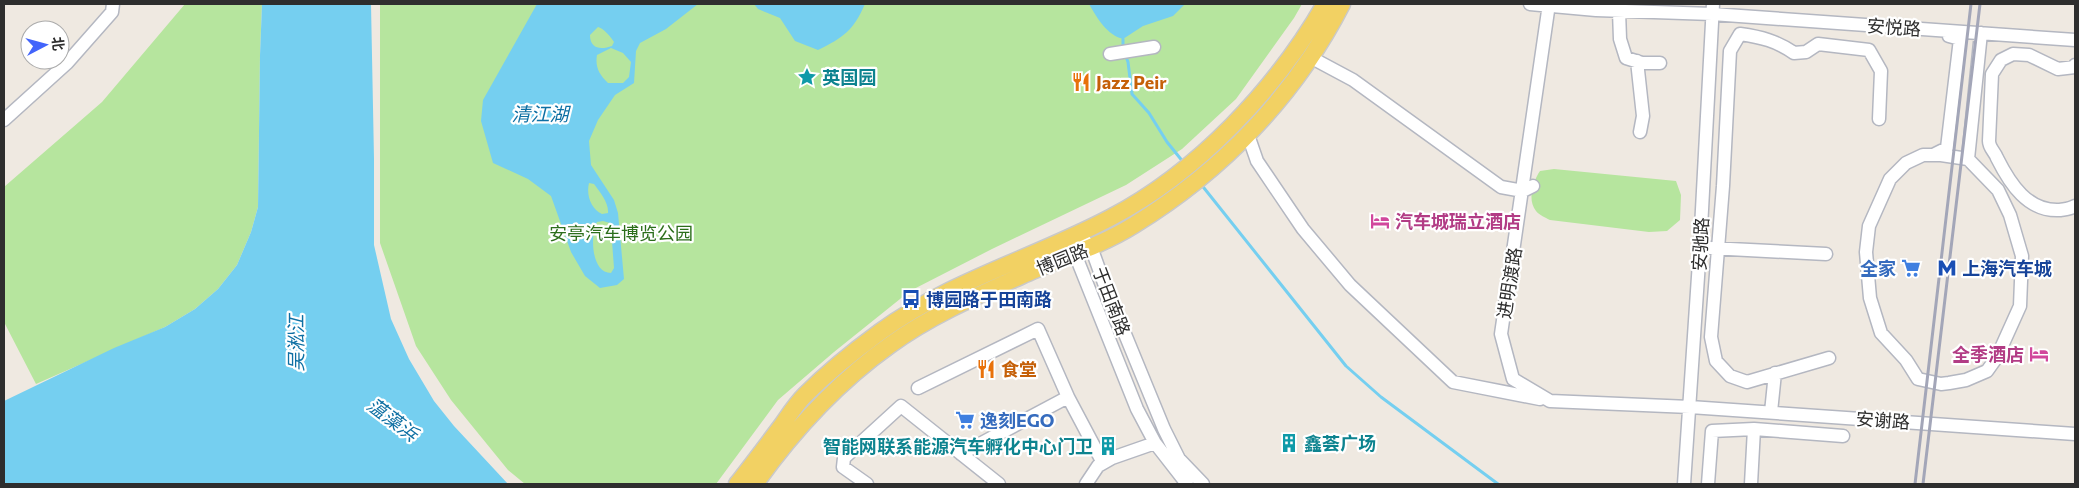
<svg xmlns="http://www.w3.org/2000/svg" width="2079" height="488" font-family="Commissioner,'Noto Sans SC',sans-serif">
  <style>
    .green { fill: #b6e59e }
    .water { fill: #75cff0; fill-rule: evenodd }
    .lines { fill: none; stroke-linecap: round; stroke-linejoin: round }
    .stream { stroke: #75cff0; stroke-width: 3 }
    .minor-casing { stroke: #b4b7c1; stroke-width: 15 }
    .major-casing { stroke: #c9c9c9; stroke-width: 19 }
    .minor { stroke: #fff; stroke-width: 12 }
    .major { stroke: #f2d163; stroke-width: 16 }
    .rail { stroke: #a3a6b8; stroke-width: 3 }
    .labels { text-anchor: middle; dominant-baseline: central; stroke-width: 4.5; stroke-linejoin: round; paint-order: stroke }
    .street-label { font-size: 18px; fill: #2e2e2e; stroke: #fff }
    .culture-label { font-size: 18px; font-weight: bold; fill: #0d838f; stroke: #fff; text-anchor: start }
    .food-label { font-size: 18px; font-weight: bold; fill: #c56008; stroke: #fff; text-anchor: start }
    .hotel-label { font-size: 18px; font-weight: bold; fill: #b23c85; stroke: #fff; text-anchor: start }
    .park-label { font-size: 18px; fill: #2c6e1b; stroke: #fff }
    .shop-label { font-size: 18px; font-weight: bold; fill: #366cbe; stroke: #fff; text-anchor: end }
    .transit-label { font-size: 18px; font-weight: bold; fill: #164399; stroke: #fff; text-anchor: start }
    .water-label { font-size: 19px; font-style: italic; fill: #0d6fa3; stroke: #fff }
  </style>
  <rect width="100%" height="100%" fill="#efe9e1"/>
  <path class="green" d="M185 4H262L260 55 258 207 251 232 237 265 218 289 195 309 165 327 36 384 4 322V187L102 102Z
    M380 4H1302L1294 18 1236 99 1182 149 1126 185 992 249 910 291 834 352 778 400 716 484H525L508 470 451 400 416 346 380 243Z
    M1554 169 1676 181 1681 195 1680 220 1667 231 1649 232 1550 220C1546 218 1539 215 1536 211 1527 200 1533 181 1540 171Z"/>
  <path class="water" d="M262 4H371L374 159V245L391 319 409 359 434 401 454 426 508 484H4V401L114 348 165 327 195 309 218 289 237 265 251 232 258 207 260 55Z
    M537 4H698L666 29 640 43 636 51 634 83 615 95 598 120 589 141 591 165 614 200 618 213 624 279 617 285 600 288 585 276 571 252 551 196 528 179 493 163 481 121 483 100ZM598 27C603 28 611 37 614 42L612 46C601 50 590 49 590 35ZM611 48 623 53 631 62 629 77 623 83H608C599 74 595 67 597 55ZM589 183 594 184C600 192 609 203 608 213L602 214C591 209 586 195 589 183ZM603 221 610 223 611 228 614 268 611 273C591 273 590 235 597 222Z
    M754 4H753H865C853 31 844 37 818 50L795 41 780 18 758 9Z
    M1089 4H1185L1173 16 1143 26 1123 39C1107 35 1097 18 1089 4Z"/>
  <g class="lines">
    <path class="stream" d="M1123 49V39
      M1125 54 1128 62 1132 94 1149 113 1167 142 1184 163
      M1200 183 1346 366 1381 397 1498 484"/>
    <g class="minor-casing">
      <path id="minor" d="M1530 4 1596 10 1712 14 2075 40
        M1549 4 1501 334 1513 379 1550 401 1690 407 2075 434
        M1619 11 1620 39 1626 58 1642 63H1660
        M1110 54 1154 47
        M1310 57 1353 80 1501 187 1523 191 1533 186
        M1637 61 1643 116 1640 132
        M2075 65V67L2058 69 2029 55 2013 54 2001 60 1992 74 1989 141C1989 148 1995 152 1997 158 2010 184 2028 212 2060 210 2066 209 2070 209 2075 206
        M4 120 67 63 112 12 113 4
        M1248 135 1257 161 1303 229 1350 285 1453 382 1540 399
        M1933 155 1947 148 1960 39 1949 36V33
        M1968 159 1941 155H1923L1906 163 1890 179 1869 226 1866 252 1870 298 1881 333 1906 360 1918 379 1941 384 1949 383 1966 380 1987 371 1997 357 2020 306 2022 256 2010 215 1998 190 1968 159 1981 33
        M1077 233 1091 247 1104 283 1164 429 1179 459 1203 484
        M1076 246 1075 254 1137 409 1155 443 1187 484
        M1710 248 1826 254
        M1829 358 1747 382 1730 376 1716 361 1711 337 1723 186 1730 51 1740 34C1761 37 1777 41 1794 53L1806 52 1818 44 1869 50 1881 71 1879 119
        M918 388 1038 329 1068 397
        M1771 412 1775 373
        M961 454 1068 397 1103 463
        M867 484 843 467 844 458 901 406 999 484
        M1086 484 1098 466 1112 458 1155 443
        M1684 484 1700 247 1713 4
        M1708 484 1712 431 1754 429
        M1751 484 1754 429 1843 436"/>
    </g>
    <g class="major-casing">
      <path id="major" d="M737 484C752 465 767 445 782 425 789 415 796 404 805 395 828 372 854 351 880 332 950 281 1034 258 1110 218 1198 172 1276 89 1325 4
        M755 484C792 432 838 382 890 345 930 316 976 296 1021 276 1058 259 1099 247 1134 225 1222 171 1295 96 1342 4"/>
    </g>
    <use href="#minor" class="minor"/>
    <use href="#major" class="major"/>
    <path class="rail" d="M1915 484 1971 4
      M1923 484 1980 4"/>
  </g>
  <defs>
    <g id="sight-bare" transform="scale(1.5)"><path d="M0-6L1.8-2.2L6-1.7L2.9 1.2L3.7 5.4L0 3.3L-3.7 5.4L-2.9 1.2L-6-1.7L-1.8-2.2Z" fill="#0f9aa8" stroke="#fff" stroke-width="2.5" paint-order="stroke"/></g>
    <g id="restaurant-bare" transform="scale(1.5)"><path d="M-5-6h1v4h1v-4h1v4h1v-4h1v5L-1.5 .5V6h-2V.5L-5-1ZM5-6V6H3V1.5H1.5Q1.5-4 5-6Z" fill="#e8710a" stroke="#fff" stroke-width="2.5" paint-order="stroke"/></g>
    <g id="hotel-bare" transform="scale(1.5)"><path d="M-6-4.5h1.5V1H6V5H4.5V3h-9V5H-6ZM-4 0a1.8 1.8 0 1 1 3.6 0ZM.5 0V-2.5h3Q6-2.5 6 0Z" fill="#d1479c" stroke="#fff" stroke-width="2.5" paint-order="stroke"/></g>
    <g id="supermarket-bare" transform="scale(1.5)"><path d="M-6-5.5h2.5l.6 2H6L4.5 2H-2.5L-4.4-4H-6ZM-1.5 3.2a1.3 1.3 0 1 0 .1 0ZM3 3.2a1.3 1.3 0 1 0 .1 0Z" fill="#3f7fe0" stroke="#fff" stroke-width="2.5" paint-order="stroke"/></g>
    <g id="metro-bare" transform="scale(1.5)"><path d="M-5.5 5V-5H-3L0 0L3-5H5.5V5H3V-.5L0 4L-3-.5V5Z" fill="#1a4fb4" stroke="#fff" stroke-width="2.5" paint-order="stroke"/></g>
    <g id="bus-bare" transform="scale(1.5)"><path d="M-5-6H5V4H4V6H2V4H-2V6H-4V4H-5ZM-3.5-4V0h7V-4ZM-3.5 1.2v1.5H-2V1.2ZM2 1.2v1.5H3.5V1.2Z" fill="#1a4fb4" stroke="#fff" stroke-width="2.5" paint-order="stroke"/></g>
    <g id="building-bare" transform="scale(1.5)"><path d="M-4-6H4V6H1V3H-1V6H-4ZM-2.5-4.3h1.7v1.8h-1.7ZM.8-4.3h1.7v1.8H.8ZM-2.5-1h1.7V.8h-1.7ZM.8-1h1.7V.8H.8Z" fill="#0f9aa8" stroke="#fff" stroke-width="2.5" paint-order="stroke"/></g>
  </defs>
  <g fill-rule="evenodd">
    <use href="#sight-bare" x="807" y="77"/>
    <use href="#restaurant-bare" x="1081" y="82"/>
    <use href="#hotel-bare" x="1380" y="221"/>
    <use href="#supermarket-bare" x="1911" y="268"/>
    <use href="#metro-bare" x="1947" y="268"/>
    <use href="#bus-bare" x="911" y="299"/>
    <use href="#hotel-bare" x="2039" y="354"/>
    <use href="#restaurant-bare" x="986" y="369"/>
    <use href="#supermarket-bare" x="965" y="420"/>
    <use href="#building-bare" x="1289" y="443"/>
    <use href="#building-bare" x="1108" y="446"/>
  </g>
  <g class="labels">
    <g class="street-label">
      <text transform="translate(1894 27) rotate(4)">安悦路</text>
      <text transform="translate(1700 244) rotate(-87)">安驰路</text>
      <text transform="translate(1062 259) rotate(-22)">博园路</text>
      <text transform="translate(1509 283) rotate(-81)">进明渡路</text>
      <text transform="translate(1112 301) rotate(69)">于田南路</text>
      <text transform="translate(1883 420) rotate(4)">安谢路</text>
    </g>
    <g class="culture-label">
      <text x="822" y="77">英国园</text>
      <text x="1304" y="443">鑫荟广场</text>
      <text x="1093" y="446" text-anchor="end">智能网联系能源汽车孵化中心门卫</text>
    </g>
    <g class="food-label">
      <text x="1096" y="82">Jazz Peir</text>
      <text x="1001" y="369">食堂</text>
    </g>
    <g class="hotel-label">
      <text x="1395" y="221">汽车城瑞立酒店</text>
      <text x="2024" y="354" text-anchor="end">全季酒店</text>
    </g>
    <g class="park-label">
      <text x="621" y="233">安亭汽车博览公园</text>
    </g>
    <g class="shop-label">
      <text x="1896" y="268">全家</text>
      <text x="980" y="420" text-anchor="start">逸刻EGO</text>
    </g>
    <g class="transit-label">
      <text x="1962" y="268">上海汽车城</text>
      <text x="926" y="299">博园路于田南路</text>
    </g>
    <g class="water-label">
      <text x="540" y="113">清江湖</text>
      <text transform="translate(295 343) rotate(-90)">吴淞江</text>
      <text transform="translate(393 419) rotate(37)">蕰藻浜</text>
    </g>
  </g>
  <rect width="2079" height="488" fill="none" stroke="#2e2e2e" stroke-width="10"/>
  <g transform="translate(45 45) rotate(84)"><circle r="24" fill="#ffffff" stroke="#ababab"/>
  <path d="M0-4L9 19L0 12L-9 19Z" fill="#4264fb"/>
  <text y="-8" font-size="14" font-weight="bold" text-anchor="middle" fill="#2e2e2e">北</text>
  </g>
</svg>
